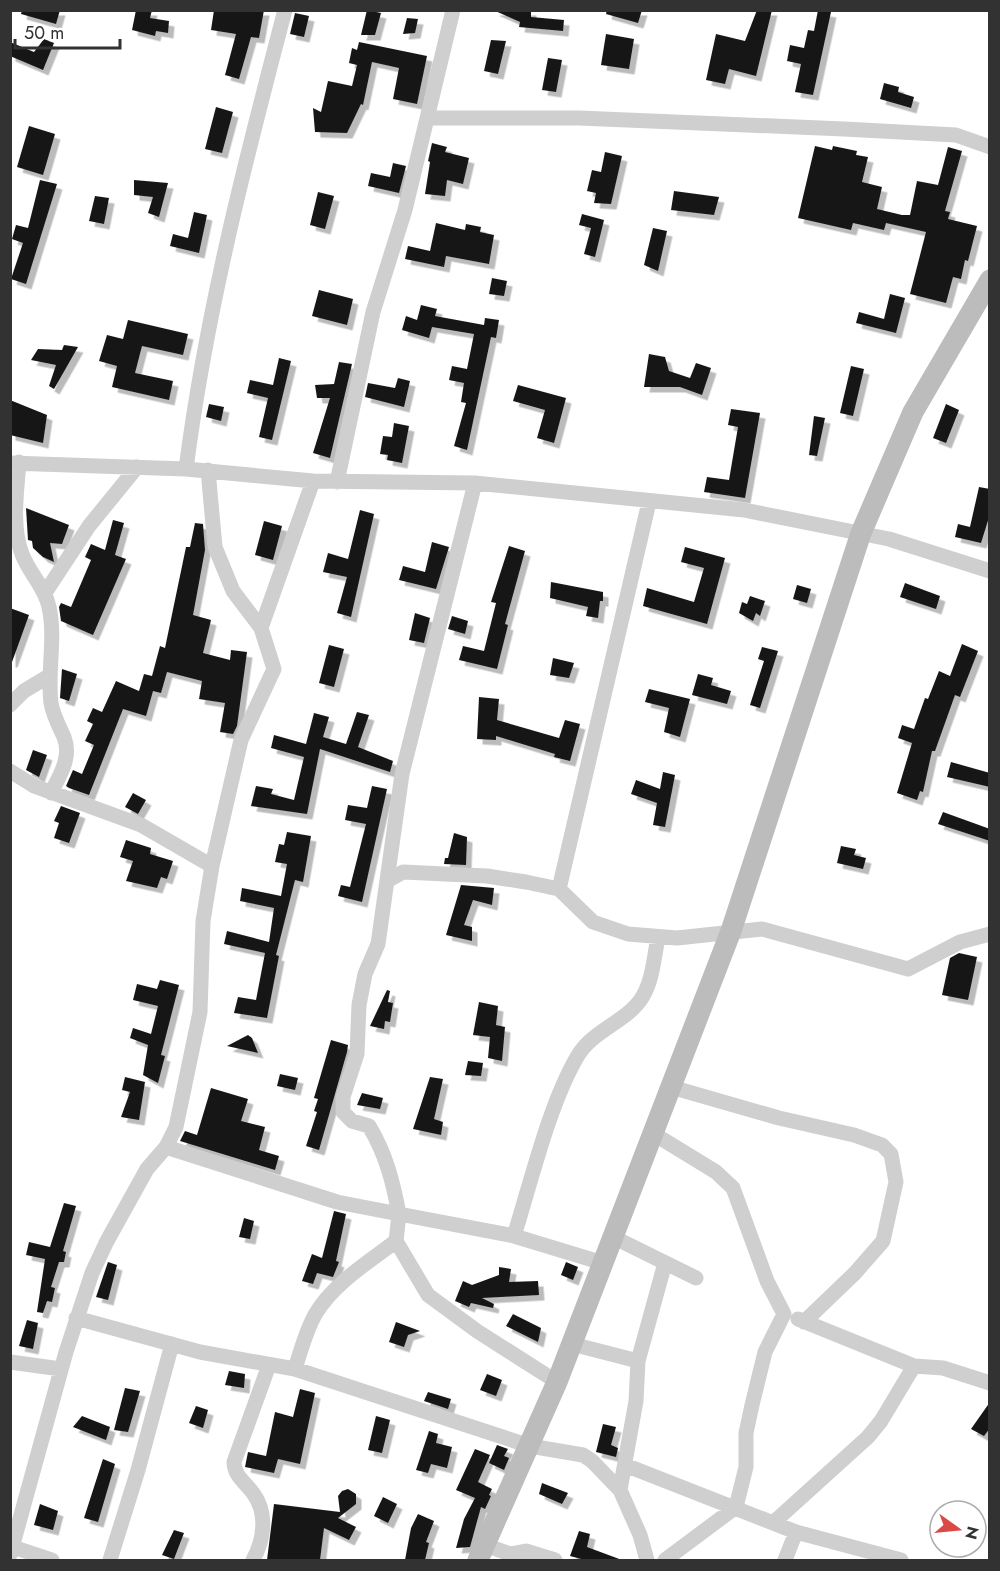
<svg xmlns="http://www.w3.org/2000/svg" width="1000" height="1571" font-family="Jost,sans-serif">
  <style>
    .building { fill: #191919; filter: url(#shadow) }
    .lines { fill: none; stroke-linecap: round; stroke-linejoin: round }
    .street { stroke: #cfcfcf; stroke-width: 15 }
    .secondary { stroke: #bcbcbc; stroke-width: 21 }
  </style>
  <defs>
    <filter id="shadow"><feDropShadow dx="5.5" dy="5.5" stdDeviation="0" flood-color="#0004"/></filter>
  </defs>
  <rect width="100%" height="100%" fill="#fff"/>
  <path class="building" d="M22 10H60L56 24 21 14Z
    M136 10H152L150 18 169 21 168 33 156 31 155 36 132 30Z
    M214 10H264L259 38 251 37 239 79 225 75 236 34 211 30Z
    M367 10 381 13 375 35H361Z
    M493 10H531V17L564 20 563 31 519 27 520 22Z
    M607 10H642L638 23 606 14Z
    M757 10H772L756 76 729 69 725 84 706 80 716 34 745 41Z
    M818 10 831 12 813 95 795 92 801 64 787 61 790 45 804 48 808 30 814 31Z
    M295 13 309 16 304 37 290 34Z
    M407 18 418 19 415 33 403 34Z
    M606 34 634 39 629 69 601 65Z
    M44 39 54 43 43 70 10 56V42L34 52Z
    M491 40 506 41 498 74 484 71Z
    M359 42 427 56 417 104 393 99 399 68 372 62 363 105 361 104 347 133 315 132 313 108 321 112 328 81 352 86 357 65 349 63 352 48 357 50Z
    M548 58 562 60 556 92 542 90Z
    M884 83 899 87 898 92 914 97 911 108 880 99Z
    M216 107 233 112 222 153 205 149Z
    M29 126 55 134 43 175 17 167Z
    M432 143 447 147 445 152 469 158 463 184 447 180 445 196 425 194 430 162 428 161Z
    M815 146 832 150 833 146 857 151 856 155 868 157 862 182 882 187 877 209 902 215H910L917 181 938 185 948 147 962 151 945 211 950 212 948 219 977 226 968 261 965 260 961 279 953 277 946 303 910 294 926 232 886 223 884 230 853 223 851 230 798 218Z
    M605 152 622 156 611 204 594 203 596 193 587 191 592 170 601 172Z
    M393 163 406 166 399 193 368 186 371 173 390 177Z
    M40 180 57 184 26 284 11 279 23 243 12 239 16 225 28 228Z
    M134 180 168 183 159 217 148 213 153 197 134 195Z
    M674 191 719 197 714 215 671 210Z
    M318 192 334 196 325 229 310 225Z
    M95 196 109 198 104 224 89 221Z
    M194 212 207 215 199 253 170 246 173 234 188 238Z
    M582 214 604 220 595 257 584 254 591 228 579 225Z
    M436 223 465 230 466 224 481 227 480 232 494 235 489 264 446 256 444 267 405 259 408 246 430 251Z
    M653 228 667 231 658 271 644 265Z
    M492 278 507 281 504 296 489 294Z
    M319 290 353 299 347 325 312 316Z
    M890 294 905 298 896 333 856 323 859 312 884 319Z
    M421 305 437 309 435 316 484 325 485 318 499 320 496 338 491 337 467 450 454 446 466 403 461 402 464 383 449 380 452 366 467 369 474 334 432 327 429 338 402 330 406 316 417 320Z
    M128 320 188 334 183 355 142 346 135 373 173 381 169 400 112 387 117 366 99 361 107 335 123 339Z
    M64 345 78 347 54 389 49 386 56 365 31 360 38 349 62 350Z
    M649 354 665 357 669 371 690 378 696 363 711 368 702 395 680 387H644Z
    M279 358 291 361 272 440 259 437 268 398 247 393 250 380 273 385Z
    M339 362 352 364 330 458 313 453 330 398H317L315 385 334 384Z
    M851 366 864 369 853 416 840 413Z
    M398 378 410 381 404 407 365 397 368 383 395 388Z
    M518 385 566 398 554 443 537 438 545 410 513 401Z
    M10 400 47 415 43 443 10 435Z
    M209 404 224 407 221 421 206 417Z
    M946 404 959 410 946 443 933 438Z
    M731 409 760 413 745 498 704 492 707 477 729 480 738 427 728 425Z
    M814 416 825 418 817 456 809 455Z
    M394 423 409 426 402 463 387 460 388 455 380 454 383 436 392 437Z
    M979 487 990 489V514L981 543 955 537 958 524 970 527Z
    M26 508 69 525 62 544 50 543 54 562 43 557 33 548 32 541 28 540Z
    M360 510 374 514 351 617 337 613 347 577 323 572 328 553 348 559Z
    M113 520 124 523 115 555 126 559 93 635 61 621 59 607 61 603 71 607 91 560 85 557 91 544 105 550Z
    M264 521 282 526 273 560 255 555Z
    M195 523 203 524 205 550 193 615 211 620 203 653 230 660 231 650 247 652 237 726 233 734 220 732 225 703 199 699 202 681 167 672 161 693 153 691 146 716 123 709 89 795 69 788 66 786 73 770 82 774 94 745 85 741 93 724 87 721 93 708 102 712 116 681 139 691 144 674 152 676 160 646 165 648 186 547H190Z
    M432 542 449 547 436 589 399 580 403 566 425 572Z
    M509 546 525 551 505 624 508 625 497 669 459 660 463 646 484 651 496 603 491 602Z
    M685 547 725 558 707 624 643 606 647 588 694 602 704 568 681 562Z
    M551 582 603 592V601H600L598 618 586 616 588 607 550 598Z
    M905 583 940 596 936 609 900 597Z
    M797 585 811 589 807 603 793 599Z
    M750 596 765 601 760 616 756 613 753 621 739 613 742 602 747 604Z
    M10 608 29 615 12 662H10Z
    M415 613 430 618 424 643 409 640Z
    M452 616 468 621 465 634 448 629Z
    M962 644 978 651 960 697 955 695 935 751H932L923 792 920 791 917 800 897 793 912 743 898 738 902 725 914 729 925 698 928 699 939 671 950 676Z
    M329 645 344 649 334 687 319 683Z
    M762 647 778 651 760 708 750 705 764 661 758 659Z
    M553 658 574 663 569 678 550 675Z
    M62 669 77 674 69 701 60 698Z
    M698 674 713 678 711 685 731 691 727 704 692 695Z
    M649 689 690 699 680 737 664 732 669 708 645 702Z
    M479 697 499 699 497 720 559 738 565 720 580 724 570 761 554 757 555 754 496 736V740L477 739Z
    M357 712 369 715 358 747 393 761 390 772 320 749 307 814 251 806 256 786 273 789 271 794 294 800 304 757 271 748 274 735 306 744 314 713 329 717 323 737 346 744Z
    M33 750 47 755 39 777 26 770Z
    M951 762 990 773V787L947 777Z
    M663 772 675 775 665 827 653 825 657 803 631 794 636 780 660 789Z
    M372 786 387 789 362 902 338 896 341 885 350 887 366 824 345 820 348 805 367 808Z
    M133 793 146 800 138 814 125 807Z
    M61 806 80 813 69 843 54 838 59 823 54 821Z
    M943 812 990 829V841L938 824Z
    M287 832 311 836 303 882 295 880 276 955 279 956 267 1018 234 1013 238 997 256 1000 265 953 224 944 227 931 269 942 274 908 240 901 242 888 281 896 287 864 275 862 279 844 284 845Z
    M454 833 467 837 466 865 444 864 445 858H448Z
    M126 840 151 848 150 854 173 861 167 879 161 877 157 888 126 881 133 861 120 857Z
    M841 846 856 849 854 855 866 858 863 869 837 863Z
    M461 885 494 888 492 905 473 900 464 925 472 927V941L446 935Z
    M959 953 977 957 968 1000 942 995 950 958Z
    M160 980 179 985 161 1055 165 1056 158 1083 143 1075 148 1045 130 1038 133 1028 151 1034 158 1006 133 1000 137 984 157 989Z
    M387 990 390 991 388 1002 393 1003 390 1022 385 1021 384 1029 370 1026Z
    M479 1002 498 1006 496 1025 505 1027 502 1061 488 1058 490 1037 473 1035Z
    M248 1035 252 1038 258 1053 227 1046Z
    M331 1040 348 1045 347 1052 319 1150 306 1146 317 1112 314 1111 318 1099 314 1098Z
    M468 1061 483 1063 481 1076 465 1075Z
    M280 1074 298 1078 295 1090 277 1086Z
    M125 1077 145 1082 139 1120 121 1117 130 1092 122 1090Z
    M430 1077 443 1079 434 1119 443 1122 441 1135 413 1129Z
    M211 1088 248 1099 241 1121 265 1127 259 1150 279 1156 275 1170 180 1141 185 1131 197 1135Z
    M362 1093 383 1098 380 1109 357 1105Z
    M64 1203 76 1206 63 1251 66 1252 64 1262H59L51 1287 55 1288 52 1302 47 1301 43 1313 37 1312 45 1259 26 1255 29 1242 50 1247Z
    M334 1211 346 1214 336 1261 339 1262 333 1277 317 1273 313 1284 302 1281 312 1254 322 1258Z
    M244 1218 254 1221 250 1239 239 1237Z
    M108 1262 117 1265 108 1300 96 1297Z
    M566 1262 578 1267 573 1280 561 1275Z
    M499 1267 511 1269 509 1282 538 1281 539 1295 482 1298 494 1304 493 1308 471 1303 469 1307 455 1301 463 1281 472 1285 499 1275Z
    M513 1314 541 1328 538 1342 506 1326Z
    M27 1320 38 1323 33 1349 19 1346Z
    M396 1322 420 1331 408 1335 404 1347 389 1342Z
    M229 1371 245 1374 244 1388 225 1385Z
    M487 1374 502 1380 496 1396 480 1390Z
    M125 1388 140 1391 128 1432 114 1430Z
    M300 1389 315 1393 300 1464 278 1459 274 1473 245 1467 248 1452 266 1456 275 1412 293 1417Z
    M428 1392 451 1399 448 1409 424 1401Z
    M990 1402V1428L984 1436 971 1429Z
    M196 1406 208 1410 203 1428 189 1423Z
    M82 1416 110 1427 106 1440 73 1427Z
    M376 1416 390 1420 382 1453 368 1450Z
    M603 1424 616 1427 611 1445 618 1448 616 1457 596 1452Z
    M429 1431 438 1434 436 1443 452 1447 447 1468 431 1464 428 1473 416 1470Z
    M497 1445 508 1449 504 1456 509 1458 504 1470 489 1463Z
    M475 1449 490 1455 478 1482 492 1489 489 1495 491 1496 485 1509 481 1507 470 1547 456 1548 464 1519 475 1498 456 1490Z
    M103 1459 115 1464 98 1522 84 1518Z
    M542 1483 568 1493 562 1504 539 1494Z
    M348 1489 356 1494V1504L338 1518 356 1527 349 1540 324 1528 320 1560H267L274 1504 340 1512 338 1496 342 1491Z
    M383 1497 397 1504 388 1523 374 1516Z
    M40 1504 58 1511 53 1530 34 1525Z
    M418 1514 434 1521 426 1542 429 1543 425 1560H405L411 1528Z
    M174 1530 184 1533 174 1559 162 1555Z
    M579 1531 590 1534 587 1547 622 1560H585L570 1556Z"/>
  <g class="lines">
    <path class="street" d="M429 118H579L844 129 956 135 990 147
      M19 462C17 491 11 526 22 554 29 573 45 587 49 607 56 638 47 671 51 703 53 715 59 726 64 737 72 757 60 775 51 793
      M10 463 186 469 313 481 475 483 744 510 889 539 990 571
      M186 469C206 313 245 162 285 10
      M208 470 215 547 233 591 261 628 274 669 241 740 212 866 203 921 200 1012 176 1127 166 1147 337 1202 399 1214 396 1241 428 1295 477 1331 557 1382
      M337 482 373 312 405 210 453 10
      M475 483 402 774 378 944 365 974 359 1005 357 1054 343 1097V1112L352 1121 369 1126C386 1154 393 1182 399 1214L514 1236 603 1263
      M45 593 89 526 137 467
      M261 628 313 481
      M10 705 24 691 49 676
      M10 771 34 786 141 825 212 866
      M387 881 403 872 487 876 526 882 559 889 593 922 628 934 677 938 762 929 908 969 960 942 990 934
      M559 889 649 502
      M671 1087 779 1118 854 1135 882 1145 891 1154 896 1182 883 1241 855 1273 804 1322
      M654 1134 716 1172 733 1188 767 1281 784 1314 765 1352 752 1405 746 1433V1467L736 1507 665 1560
      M514 1236C531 1182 549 1105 577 1057 593 1029 628 1022 643 996 653 979 654 956 658 938
      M613 1237 696 1278
      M76 1318 200 1352 295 1369 530 1446 583 1455 592 1461 620 1490
      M798 1319 914 1366 943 1368 990 1383
      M572 1344 638 1361 665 1263
      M638 1361 636 1401 620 1490 640 1535 647 1560
      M10 1362 61 1369
      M295 1369C301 1350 306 1330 316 1313 334 1283 369 1262 396 1241
      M625 1465 796 1532 901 1560
      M774 1522 868 1437 881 1421 914 1366
      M485 1545 510 1554 526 1551 555 1560
      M13 1547 52 1560
      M10 1555 66 1352 92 1273 107 1241 147 1169 166 1147
      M110 1560 138 1470 172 1344
      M253 1560C264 1540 268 1513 253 1493 246 1483 234 1476 234 1462L269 1365
      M785 1560 796 1532"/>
    <path class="secondary" d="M478 1560 557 1382 731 931 861 533 913 412 990 280"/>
  </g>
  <rect width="1000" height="1571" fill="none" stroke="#323232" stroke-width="24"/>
  <g transform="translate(958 1529) rotate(105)"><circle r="28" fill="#ffffff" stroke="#adadad" stroke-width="1.5"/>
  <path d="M0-4.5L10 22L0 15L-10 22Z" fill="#d94945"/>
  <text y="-9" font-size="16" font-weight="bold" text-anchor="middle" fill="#323232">N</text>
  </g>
  <path d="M15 39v9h105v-9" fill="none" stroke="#323232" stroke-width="3"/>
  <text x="24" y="39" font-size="18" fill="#323232" stroke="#ffffff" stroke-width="4.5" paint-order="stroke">50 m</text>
</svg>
